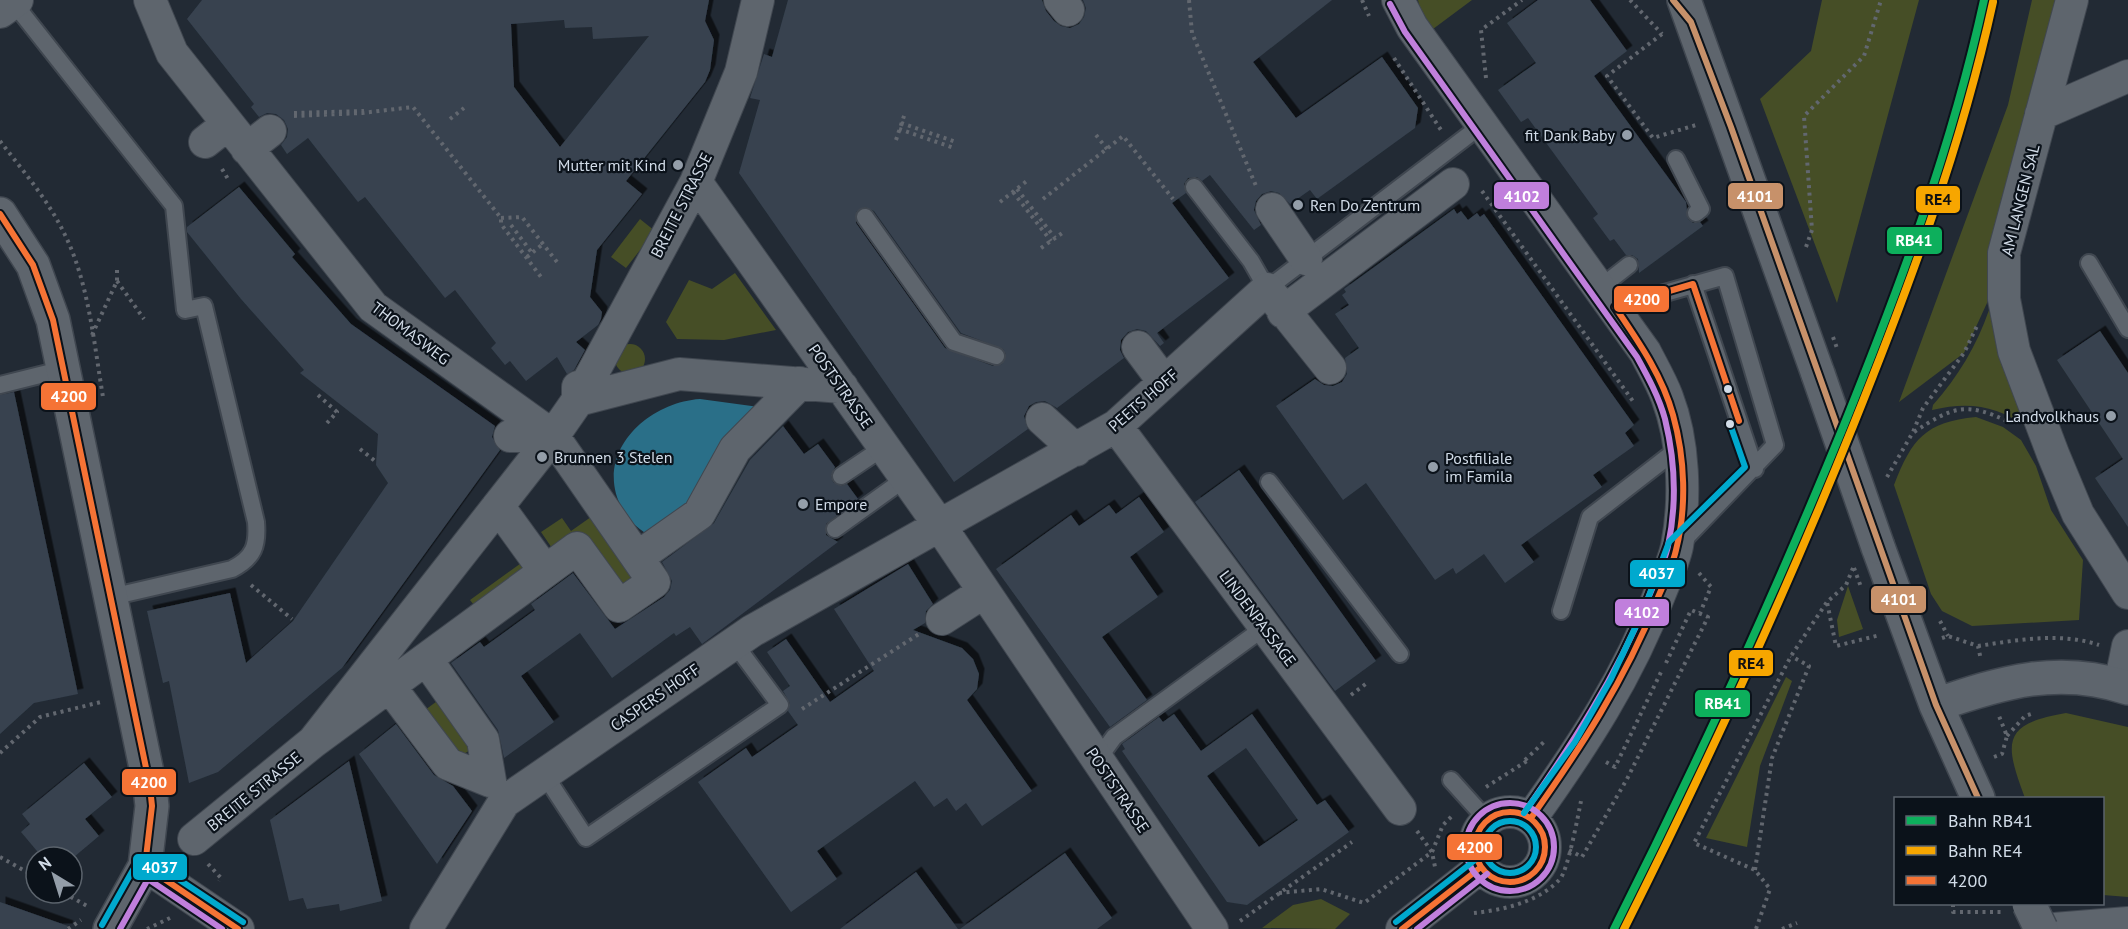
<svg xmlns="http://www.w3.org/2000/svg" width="2128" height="929" font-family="'PT Sans',sans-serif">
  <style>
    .green { fill: #464e26 }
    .water { fill: #2a6f88 }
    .building { fill: #37424f; fill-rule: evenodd; filter: url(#shadow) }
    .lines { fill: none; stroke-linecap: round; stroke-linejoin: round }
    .lane-casing { stroke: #404750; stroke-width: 20 }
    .street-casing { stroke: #404750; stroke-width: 34 }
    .secondary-casing { stroke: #404750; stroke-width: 36 }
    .path { stroke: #62676f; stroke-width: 4; stroke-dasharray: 3 4.5; stroke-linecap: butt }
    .lane { stroke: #5e656d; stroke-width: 16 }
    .street { stroke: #5e656d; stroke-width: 32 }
    .secondary { stroke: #5e656d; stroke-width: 33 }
    .rail { stroke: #596067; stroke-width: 4.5; stroke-dasharray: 8 8; stroke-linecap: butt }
    .secondary-bridge-casing { stroke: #404750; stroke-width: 36; stroke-linecap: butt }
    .path-bridge { stroke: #62676f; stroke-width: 4; stroke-dasharray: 3 4.5; stroke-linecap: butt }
    .secondary-bridge { stroke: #5e656d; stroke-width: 33 }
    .bus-1-casing { stroke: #0b121a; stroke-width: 10 }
    .bus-2-casing { stroke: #0b121a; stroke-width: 10 }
    .bus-3-casing { stroke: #0b121a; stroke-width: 10 }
    .bus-4-casing { stroke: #0b121a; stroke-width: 10 }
    .bus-1 { stroke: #f57335; stroke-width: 6 }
    .bus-2 { stroke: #c7916a; stroke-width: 6 }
    .bus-3 { stroke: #c07fdc; stroke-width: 6 }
    .bus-4 { stroke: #00a9ce; stroke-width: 6 }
    .rail-1-casing { stroke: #0b121a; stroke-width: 12 }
    .rail-2-casing { stroke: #0b121a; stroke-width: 12 }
    .rail-1 { stroke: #0daf5c; stroke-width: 8 }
    .rail-2 { stroke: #f7a600; stroke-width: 8 }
    .poi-dot { fill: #949ea9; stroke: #0b121a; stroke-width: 2 }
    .bus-dot { fill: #d2dce8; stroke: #0b121a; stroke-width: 2 }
    .labels { text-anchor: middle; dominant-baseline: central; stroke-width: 4.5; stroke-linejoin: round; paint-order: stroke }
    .poi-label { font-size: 16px; fill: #d2dce8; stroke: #0b121a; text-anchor: start }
    .street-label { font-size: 16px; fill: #d2dce8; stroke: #0b121a }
    .line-badge { stroke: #0b121a; stroke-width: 2 }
    .badge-label { font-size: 16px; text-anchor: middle; font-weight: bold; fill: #fff }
    .pale-badge-label { font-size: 16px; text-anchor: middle; font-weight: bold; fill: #111 }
  </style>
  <defs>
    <filter id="shadow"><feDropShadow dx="5.5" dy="-5.5" stdDeviation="0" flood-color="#0009"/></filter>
  </defs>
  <rect width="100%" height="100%" fill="#222a34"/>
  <path class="green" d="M1418 0H1472L1433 29 1420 9Z
    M1822 0H1919L1837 303 1760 99 1811 51Z
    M2032 0H2072L2004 253 1987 303 1964 353 1899 402 2008 105Z
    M640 219 655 231 626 268 611 257Z
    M735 273 776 330 724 340 677 339 666 322 689 280 712 289Z
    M1989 310 2028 427C1996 406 1970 401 1932 410L1933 405C1958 377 1977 345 1989 310Z
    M615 359a15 15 0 1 1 30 0a15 15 0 1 1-30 0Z
    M1976 417 2003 427 2021 440 2036 466 2051 510 2083 560 2079 620 1972 626 1942 611 1931 594 1894 485C1912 439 1925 422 1976 417Z
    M598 512 645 579 621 597 556 554 541 532 562 518 571 531Z
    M524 561 531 570 477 609 470 600Z
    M1848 586 1863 629 1839 637 1837 620Z
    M1786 677 1792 681 1760 766 1747 847 1706 838Z
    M444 696 479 744 458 758 425 710Z
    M2066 713 2128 727V897L2103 895 2102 798H2025C2005 744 2000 724 2066 713Z
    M1321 899 1350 914 1335 929 1262 928 1293 905Z"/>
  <path class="water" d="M700 399 759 407 687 514 653 539C645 532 634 526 628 518 587 461 642 403 700 399Z"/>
  <path class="building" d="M202 0H709L705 21 714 40 710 70 705 82 626 181 642 194 597 250 590 297 602 312 601 319 598 325 576 342 585 350 574 370 567 374 557 357 526 381 510 361 505 365 491 348 496 343 455 290 445 298 365 197 358 202 308 138 287 154 281 145 287 137 288 129 284 120 276 114 267 113 259 117 251 107 254 104 187 19ZM564 20 565 28 592 27 593 39 649 36 560 147 514 87 511 24Z
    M788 0H1042L1046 11 1054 21 1061 26 1070 28 1079 24 1084 17 1086 8 1083 0H1332L1253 62 1296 118 1382 57 1418 108 1415 128 1317 199 1310 190 1290 204 1279 193 1271 191 1262 194 1256 201 1254 210 1261 225 1254 230 1210 175 1202 181 1197 177 1188 178 1184 184 1186 193 1172 203 1229 278 1157 333 1164 343 1160 346 1146 331 1137 329 1128 332 1121 340 1120 350 1124 358 1057 408 1045 401 1036 402 1029 406 1024 416 1028 429 954 482 739 173 760 100 750 98 764 54 772 57ZM865 207 874 211 961 333 1003 349 1006 354 1002 364 993 366 945 348 856 223V212Z
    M1538 0H1590L1627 51 1594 76 1686 202 1688 219 1693 223 1700 222 1703 226 1639 273 1638 259 1632 255H1626L1614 239 1610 241 1593 218 1598 214 1528 118 1521 122 1498 90 1536 63 1507 23Z
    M239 187 295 254 292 257 351 324 495 426 492 437 500 450 342 668 218 772 189 783 169 681 163 683 147 611 230 593 246 663 293 621 388 483 376 465 378 434 300 373 304 370 241 299 187 232V227Z
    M1454 209 1457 214 1461 211 1468 220 1477 213 1480 217 1484 214 1634 425 1625 433 1634 446 1593 475 1602 487 1521 545 1534 562 1505 583 1484 554 1456 574 1453 568 1435 580 1366 483 1343 500 1276 406 1315 379 1324 385 1333 386 1342 382 1347 374 1345 358 1359 348 1335 314 1349 305 1342 295 1346 292 1344 289Z
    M2100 331 2128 373V527L2095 478 2123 459 2057 360Z
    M14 392 78 694 34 703 0 734V395Z
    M783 426 804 454 818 444 835 467 831 476 833 482 841 486 847 484 858 499 826 524V535L838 542 702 644 690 627 676 636 674 633 612 678 580 633 521 676 554 722 504 758 498 730 451 663 480 642 484 647 535 610 531 604 573 573 615 629 664 597 670 590 672 581 662 562 714 523 750 460Z
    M1239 470 1376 661 1335 691 1195 502Z
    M1139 497 1164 532 1130 557 1158 597 1102 637 1147 700 1110 727 996 569 1071 515 1079 526 1109 505 1116 514Z
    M908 564 933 604 926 611 925 623 913 630 962 648 973 659 979 674 977 689 967 700 1032 791 982 826 966 803 956 811 947 798 934 807 915 781 817 851 837 879 791 912 698 782 746 748 752 757 798 725 788 711 790 703 783 691 790 686 767 652 786 639 830 702 874 671 834 609Z
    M1174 714 1201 751 1252 714 1317 805 1325 800 1349 832 1247 905 1227 902 1122 751 1125 749 1122 744 1159 717 1163 722ZM1246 748 1298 820 1259 847 1207 776Z
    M396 724 434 775 453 786 472 811 437 864 359 754Z
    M349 761 382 901 340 911 339 904 307 909 303 898 289 901 270 820Z
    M84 763 112 797 85 819 99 836 74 857H42L21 832 30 824 22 814Z
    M1065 853 1112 918 1097 929H960Z
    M916 872 958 929H840Z
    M0 902 68 926 67 929H0Z"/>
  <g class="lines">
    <g class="lane-casing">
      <path id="lane" d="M13 2 174 206 185 310 204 306 256 522C258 545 254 558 232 569L111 597
        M1676 159 1701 209 1696 213
        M1194 187 1251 261 1267 289 1483 124
        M865 217 954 342 996 356
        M2089 263 2128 329
        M1693 284 1755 469
        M1601 287 1629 265
        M1615 307 1725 276 1775 445 1680 544
        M0 385 64 369
        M841 476 884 447
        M1269 482 1400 654
        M835 529 906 478
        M1561 611 1590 517 1679 448
        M1098 759 1114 737 1265 627
        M544 774 586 838 780 705 734 643
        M1451 780 1487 820"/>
    </g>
    <g class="street-casing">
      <path id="street" d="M150 0 172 53 373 307 553 436 654 582 619 606 577 548 313 742
        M1060 0 1068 10
        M1398 0 1412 27 1645 352C1652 366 1661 381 1667 397 1684 441 1686 499 1677 546 1674 561 1666 578 1660 593 1628 677 1583 745 1531 818
        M2072 0 2004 253V299L2014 351 2053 454 2078 514 2128 593
        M0 12 17 0
        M2041 114 2128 76
        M205 142 228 124
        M247 149 270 131
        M696 182 940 526 1212 929
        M1272 209 1306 259
        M1283 312 1453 184
        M1138 347 1164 382
        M578 387V400L679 374 842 387
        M1042 419 1076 450
        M1116 426 1400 809
        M510 436H553
        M498 506 545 571
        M638 557 699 514 735 449 800 383
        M942 619 984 592
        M426 659 483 740 490 781
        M378 671 448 764 490 781
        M2120 685 2128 646
        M1475 847a35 35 0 1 1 70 0a35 35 0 1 1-70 0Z
        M194 839 313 742 553 436 578 400 696 182 741 72 758 0
        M145 866 238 929
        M426 929 504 802 752 631 1116 426 1267 289 1330 368
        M1402 929 1481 867
        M2054 929 2128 923"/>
    </g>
    <g class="secondary-casing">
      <path id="secondary" d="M1684 0 1818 374
        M0 214 33 265 53 320 150 787 152 806 145 866 110 929
        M1878 547 1936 705 1978 798
        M1936 705C2002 682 2059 665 2128 688"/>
    </g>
    <path class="path" d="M1189 0 1192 33 1256 186
      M1362 0 1369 16
      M1630 0 1662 34
      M1662 34 1607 76 1653 138 1696 125
      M1394 58 1441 130
      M1486 78 1481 30 1522 0
      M294 113 364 111
      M294 116 362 113 413 107 501 218V224L541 277
      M450 119 464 108
      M901 123 956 142
      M899 129 954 148
      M1096 135 1107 149
      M896 140 905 113
      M0 141C23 171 49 201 65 235 89 284 94 344 103 397
      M222 169 228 179
      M1017 189 1055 238
      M1482 191 1635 404
      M1013 192 1051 241
      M1043 199 1123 136 1173 199
      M1000 202 1028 180
      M501 218 522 217 557 262
      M511 225 532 253
      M1806 247 1812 230 1804 116 1864 56 1881 0
      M1041 248 1065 231
      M527 257 543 244
      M117 281 144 319
      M92 335 117 281V266
      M318 395 337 412 327 423
      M1914 432C1952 407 1966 401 2009 422
      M360 449 375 461
      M1887 477 1913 432 1923 408 1964 353 1978 324
      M1853 568 1846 585 1827 602 1836 646 1880 635
      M1699 573 1711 587 1700 613
      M251 585 292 619
      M1940 621 1948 636
      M1942 638 1948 636 1978 646 1981 660
      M1978 646C2017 640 2061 632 2099 645
      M1351 695 1367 683
      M802 709 919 634
      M2007 736 2025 716 2034 713
      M0 753 40 717 101 702
      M1994 757 2002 754 2007 736 1999 716
      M1525 760 1546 740
      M1606 762 1615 767 1661 672
      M1486 787 1527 761
      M1417 831 1432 852 1435 867
      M1569 850 1582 857 1627 779 1708 617 1691 610 1666 663
      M0 857 36 877
      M208 864 221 878 219 881
      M1755 870 1772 758 1809 666 1791 656
      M64 893 87 906
      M1279 893 1321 889 1364 903 1432 852 1443 825 1453 815
      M1953 904V912H2001
      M1474 913C1503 910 1539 902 1560 879 1568 870 1578 816 1581 801
      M1240 921 1352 842
      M68 929 81 920
      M147 929 170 918
      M1756 929 1770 889 1755 870 1694 843 1791 656 1827 602
      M1782 929 1797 923"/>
    <use href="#lane" class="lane"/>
    <use href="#street" class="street"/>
    <use href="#secondary" class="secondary"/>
    <path class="rail" d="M1614 929 1616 927"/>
    <g class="secondary-bridge-casing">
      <path id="secondary-bridge" d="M1818 374 1878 547
        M2029 904 2041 929"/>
    </g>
    <path class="path-bridge" d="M1833 337 1838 351
      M1854 568 1861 587"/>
    <use href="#secondary-bridge" class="secondary-bridge"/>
    <g class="bus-1-casing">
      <path id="bus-1" d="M0 214 33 265 53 320 150 787 152 806 145 866 238 929
        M1475 847a35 35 0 1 1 70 0a35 35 0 1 1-70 0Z
        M1531 818C1580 749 1625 680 1656 602 1663 585 1672 568 1676 550 1687 507 1685 458 1673 415 1662 375 1638 341 1615 307L1693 284 1739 421
        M1402 929 1481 867"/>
    </g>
    <g class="bus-2-casing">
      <path id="bus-2" d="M1673 0 1691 22 1731 127 1936 705 1978 798"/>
    </g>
    <g class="bus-3-casing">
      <path id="bus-3" d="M1390 4 1405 32 1637 357C1648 377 1659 397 1665 419 1675 460 1677 504 1668 546 1664 565 1654 583 1647 601 1616 677 1571 746 1524 813
        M1466 847a44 44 0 1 1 88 0a44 44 0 1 1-88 0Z
        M120 929 148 879 222 929
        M1417 929 1487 874"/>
    </g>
    <g class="bus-4-casing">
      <path id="bus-4" d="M1524 813 1575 742 1611 679 1644 609 1669 542 1745 467 1730 424
        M1484 847a26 26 0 1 1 52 0a26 26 0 1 1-52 0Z
        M1396 922 1475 860
        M102 925 138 861 145 857 243 922"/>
    </g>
    <use href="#bus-1" class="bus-1"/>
    <use href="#bus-2" class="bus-2"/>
    <use href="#bus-3" class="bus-3"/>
    <use href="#bus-4" class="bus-4"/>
    <g class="rail-1-casing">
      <path id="rail-1" d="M1614 929C1697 764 1774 596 1844 425 1900 286 1952 147 1984 0"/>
    </g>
    <g class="rail-2-casing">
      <path id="rail-2" d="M1624 929C1707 764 1784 597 1853 426 1909 287 1961 148 1993 2"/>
    </g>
    <use href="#rail-1" class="rail-1"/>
    <use href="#rail-2" class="rail-2"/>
  </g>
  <g class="poi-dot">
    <circle cx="1627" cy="135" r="6"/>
    <circle cx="678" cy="165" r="6"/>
    <circle cx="1298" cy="205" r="6"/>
    <circle cx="2111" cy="416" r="6"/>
    <circle cx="542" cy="457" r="6"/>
    <circle cx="1433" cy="467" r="6"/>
    <circle cx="803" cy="504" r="6"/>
  </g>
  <g class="bus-dot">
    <circle cx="1728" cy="389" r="5"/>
    <circle cx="1730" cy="424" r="5"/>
  </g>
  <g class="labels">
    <g class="poi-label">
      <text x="1615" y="135" text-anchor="end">fit Dank Baby</text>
      <text x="666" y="165" text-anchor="end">Mutter mit Kind</text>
      <text x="1310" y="205">Ren Do Zentrum</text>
      <text x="2099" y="416" text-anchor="end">Landvolkhaus</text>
      <text x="554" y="457">Brunnen 3 Stelen</text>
      <text x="1445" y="458">Postfiliale<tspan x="1445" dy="18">im Famila</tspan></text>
      <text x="815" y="504">Empore</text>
    </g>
    <g class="street-label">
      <text transform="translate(2020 200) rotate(-76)">AM LANGEN SAL</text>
      <text transform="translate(681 205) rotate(-63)">BREITE STRASSE</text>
      <text transform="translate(411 333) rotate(37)">THOMASWEG</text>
      <text transform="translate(841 386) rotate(55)">POSTSTRASSE</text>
      <text transform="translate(1143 400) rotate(-41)">PEETS HOFF</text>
      <text transform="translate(1258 618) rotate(53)">LINDENPASSAGE</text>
      <text transform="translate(655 697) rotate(-35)">CASPERS HOFF</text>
      <text transform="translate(1118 790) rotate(56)">POSTSTRASSE</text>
      <text transform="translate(254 791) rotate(-39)">BREITE STRASSE</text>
    </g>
  </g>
  <g class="line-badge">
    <rect x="1493" y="181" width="57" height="29" rx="6" fill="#c07fdc"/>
    <rect x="1727" y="182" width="57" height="28" rx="6" fill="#c7916a"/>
    <rect x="1915" y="185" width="46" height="29" rx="6" fill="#f7a600"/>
    <rect x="1886" y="226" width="57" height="29" rx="6" fill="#0daf5c"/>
    <rect x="1613" y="285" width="57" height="28" rx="6" fill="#f57335"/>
    <rect x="40" y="382" width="57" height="29" rx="6" fill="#f57335"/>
    <rect x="1629" y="559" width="57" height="29" rx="6" fill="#00a9ce"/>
    <rect x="1870" y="585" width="57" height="29" rx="6" fill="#c7916a"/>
    <rect x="1614" y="598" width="56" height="29" rx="6" fill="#c07fdc"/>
    <rect x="1728" y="649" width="46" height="28" rx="6" fill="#f7a600"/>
    <rect x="1694" y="689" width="57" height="29" rx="6" fill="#0daf5c"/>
    <rect x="121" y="768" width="56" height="28" rx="6" fill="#f57335"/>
    <rect x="1446" y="833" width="57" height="28" rx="6" fill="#f57335"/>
    <rect x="132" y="853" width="56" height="28" rx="6" fill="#00a9ce"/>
  </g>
  <g class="badge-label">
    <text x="1522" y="202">4102</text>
    <text x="1755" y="202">4101</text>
    <text x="1914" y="246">RB41</text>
    <text x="1642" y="305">4200</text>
    <text x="69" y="402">4200</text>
    <text x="1657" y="579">4037</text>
    <text x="1899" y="605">4101</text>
    <text x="1642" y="618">4102</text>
    <text x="1723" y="709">RB41</text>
    <text x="149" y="788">4200</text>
    <text x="1475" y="853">4200</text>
    <text x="160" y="873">4037</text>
  </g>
  <g class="pale-badge-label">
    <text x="1938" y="205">RE4</text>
    <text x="1751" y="669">RE4</text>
  </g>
  <rect x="1894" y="797" width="210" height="108" fill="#0b121a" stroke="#5b636c" stroke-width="1.5"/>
  <rect x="1906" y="816" width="30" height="9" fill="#0daf5c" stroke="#5b636c" stroke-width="1.5"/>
  <text x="1948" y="827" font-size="18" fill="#d2dce8">Bahn RB41</text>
  <rect x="1906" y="846" width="30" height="9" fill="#f7a600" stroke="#5b636c" stroke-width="1.5"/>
  <text x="1948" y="857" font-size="18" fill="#d2dce8">Bahn RE4</text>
  <rect x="1906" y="876" width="30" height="9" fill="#f57335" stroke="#5b636c" stroke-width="1.5"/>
  <text x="1948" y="887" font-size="18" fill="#d2dce8">4200</text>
  <g transform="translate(54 875) rotate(322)"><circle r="28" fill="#0b121a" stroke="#5b636c" stroke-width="1.5"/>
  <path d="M0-4.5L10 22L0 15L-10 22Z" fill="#949ea9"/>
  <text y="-9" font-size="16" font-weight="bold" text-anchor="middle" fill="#d2dce8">N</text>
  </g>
</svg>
